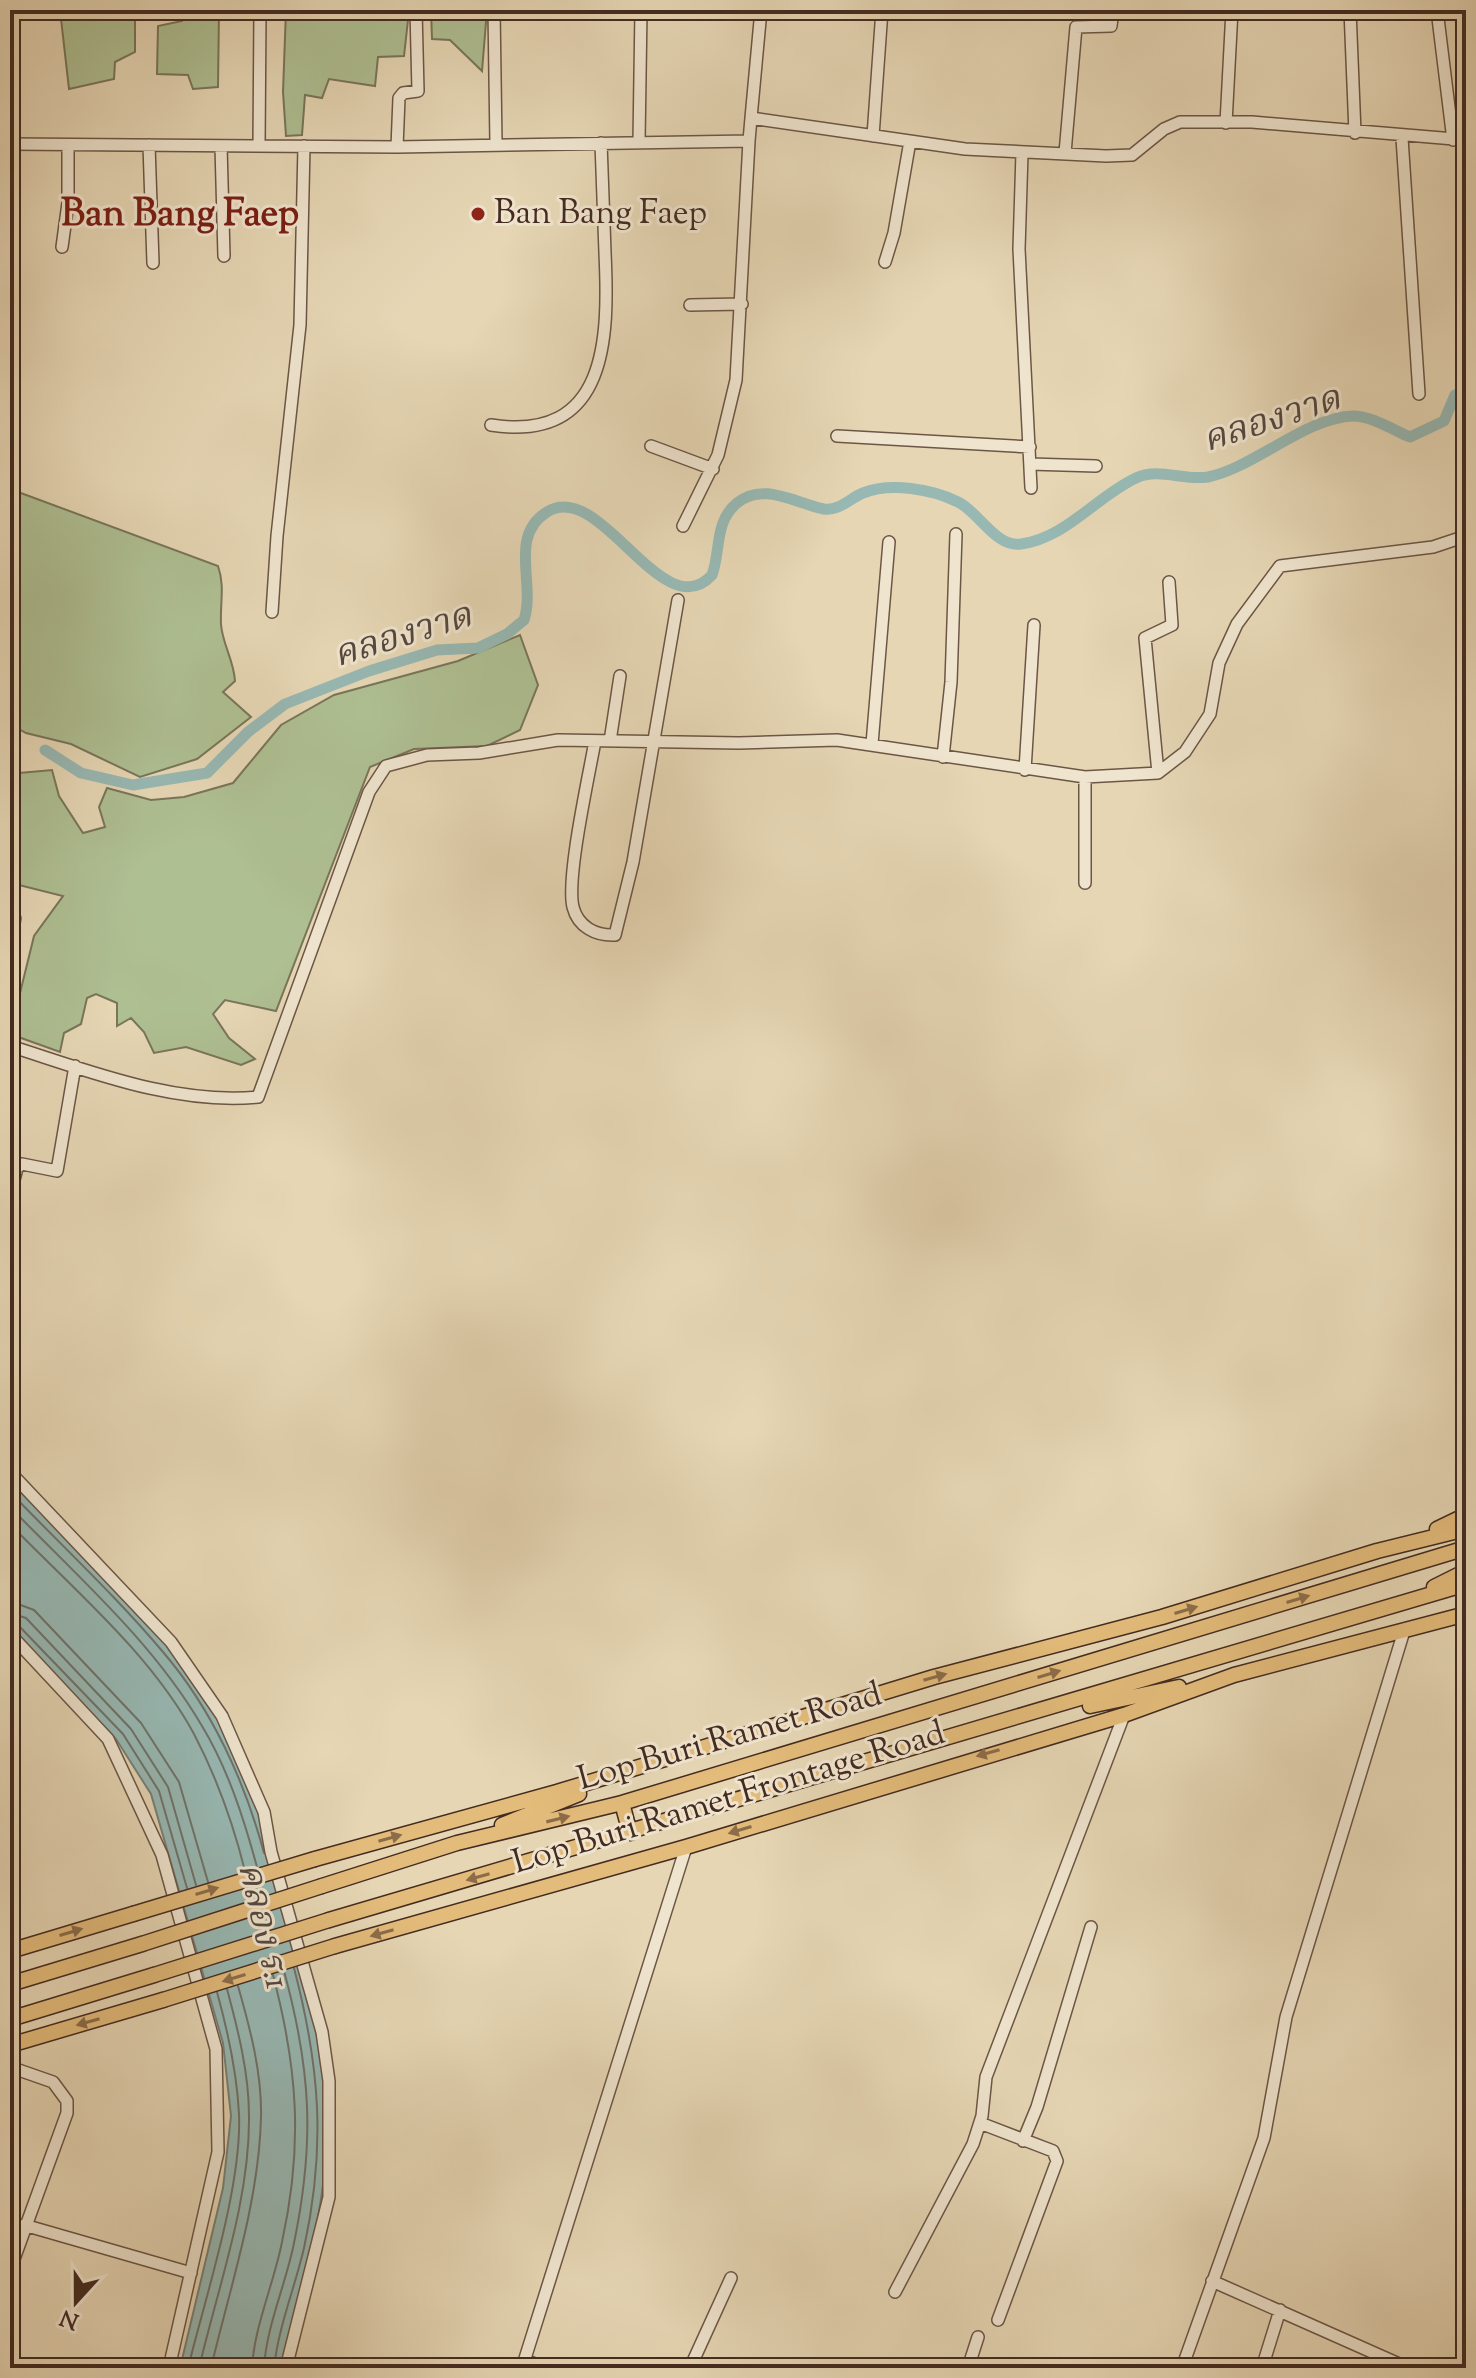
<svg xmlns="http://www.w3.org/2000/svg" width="1476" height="2378" font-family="'Sorts Mill Goudy','Noto Serif Thai',serif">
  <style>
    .green { fill: #aebf92; stroke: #79755a; stroke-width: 2 }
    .water { fill: #97b8b3; stroke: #768079; stroke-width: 2 }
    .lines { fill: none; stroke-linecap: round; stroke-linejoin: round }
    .shore { stroke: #6e726a; stroke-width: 2 }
    .canal { stroke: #97b8b3; stroke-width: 11 }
    .minor-casing { stroke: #6c5646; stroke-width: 14 }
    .major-casing { stroke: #442b21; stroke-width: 17 }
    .minor { stroke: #efe4ce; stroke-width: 11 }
    .major { stroke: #e3bb7a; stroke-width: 14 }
    .major-bridge-casing { stroke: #442b21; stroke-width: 17; stroke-linecap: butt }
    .major-bridge { stroke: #e3bb7a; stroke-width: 14 }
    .oneway { fill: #8c6c49 }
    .poi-dot { fill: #8f2418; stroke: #efe4ce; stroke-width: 3 }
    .labels { text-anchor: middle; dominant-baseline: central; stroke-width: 6; stroke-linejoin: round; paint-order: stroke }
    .poi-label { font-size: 34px; fill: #442b21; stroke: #efe4ce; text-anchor: start }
    .street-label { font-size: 34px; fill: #442b21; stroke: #efe4ce }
    .water-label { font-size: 36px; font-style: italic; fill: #55473e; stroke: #efe4ce }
    .quarter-label { font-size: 38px; font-weight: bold; fill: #7a1f14; stroke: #efe4ce }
  </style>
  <rect width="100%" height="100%" fill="#e6d6b4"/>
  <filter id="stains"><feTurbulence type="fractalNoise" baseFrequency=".0025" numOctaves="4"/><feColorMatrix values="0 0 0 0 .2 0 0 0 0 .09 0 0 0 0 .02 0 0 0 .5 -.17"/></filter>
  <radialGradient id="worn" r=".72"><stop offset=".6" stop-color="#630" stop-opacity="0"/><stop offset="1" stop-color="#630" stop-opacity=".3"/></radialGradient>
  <path class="green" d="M60 10H135V52L115 62 114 79 69 89Z
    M182 10H219L218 87 193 89 188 75 157 74 158 26 182 21Z
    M286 10H387L389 18 408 20 404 56 378 57 375 86 329 79 322 98 305 95 302 135 286 136 283 92Z
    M431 10H487L482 71 450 40 432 39Z
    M10 489 218 566C225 586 220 603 221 624 222 643 234 661 235 681L223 692 251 717 197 759 140 777 71 744 26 733 10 724Z
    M520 635 538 685 520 730 487 746 414 749 370 767 276 1011 225 1000 213 1014 229 1038 255 1059 241 1065 186 1047 154 1053 144 1032 131 1018 117 1026V1003L96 994 87 998 81 1024 64 1033 60 1052 10 1034 34 936 63 896 15 884 13 894 21 918 14 957 10 956V777L19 773 52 770 59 796 83 833 105 827 99 807 107 788 151 800 184 797 233 783 281 725 334 695 458 661Z"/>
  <path class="water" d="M10 1481C63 1536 121 1588 170 1647 240 1730 265 1826 292 1928 314 2013 335 2096 323 2185 315 2247 297 2308 282 2368H180L223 2188 231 2116 223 2043 151 1794 116 1739 10 1628Z"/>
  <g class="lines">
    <path class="shore" d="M10 1492C61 1545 116 1596 163 1652 212 1709 245 1782 264 1853
      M10 1507C77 1576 153 1642 202 1726 228 1769 244 1819 257 1867
      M10 1524C73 1589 151 1654 194 1734 217 1778 233 1823 245 1871
      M10 1601 34 1610 141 1723 179 1782 208 1882
      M10 1613 26 1618 131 1729 168 1787 196 1885
      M10 1623 19 1626 123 1734 159 1791 187 1888
      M188 2368C206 2295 242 2186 239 2114 237 2072 228 2032 217 1992
      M199 2368C218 2287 250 2200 249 2116 249 2073 238 2030 227 1989
      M211 2368C230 2287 259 2202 261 2117 262 2073 250 2028 238 1986
      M252 2368C254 2327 274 2283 282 2242 303 2146 298 2070 273 1975
      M264 2368C266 2327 286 2284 294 2243 315 2142 311 2070 284 1971
      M274 2368C278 2328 295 2287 304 2248 326 2148 320 2067 294 1968"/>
    <path class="canal" d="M45 750 81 773 133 785 207 773 248 732 285 704 369 671 437 650 478 648 507 634 524 620C536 584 508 536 547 512 601 478 662 629 712 575 721 551 714 522 737 503 763 481 797 504 824 509 840 511 850 498 863 493 890 482 932 489 958 502 979 512 996 548 1021 544 1066 538 1097 496 1136 478 1158 467 1184 481 1208 477 1253 468 1307 417 1353 416 1372 416 1393 430 1410 437L1444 421 1455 395 1466 394"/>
    <g class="minor-casing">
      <path id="minor" d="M494 10 496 144
        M1350 10 1355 133
        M1437 10 1453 140
        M751 118 761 10
        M1226 123 1232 10
        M873 136 882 10
        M1402 138 1419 394
        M639 141 641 10
        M10 144 397 147 749 141 751 118 965 149 1106 156 1132 155 1164 129 1180 122H1252L1466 140
        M149 145 153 263
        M221 146 224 256
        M259 146 260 10
        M397 147 399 98 403 93 418 91 416 10
        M1022 153 1019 249 1031 488
        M1065 153 1076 27 1111 26 1113 10
        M62 247 68 203V145
        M885 262 894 233 910 141
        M690 305 742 304
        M491 425C608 443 609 338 605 253 604 216 602 179 601 143
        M837 436 1030 447
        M651 446 713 469
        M1030 464 1096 466
        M683 526 718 455 736 380 749 141
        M272 612 277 536 300 325 304 146
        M595 741C589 775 566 878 573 907 578 927 596 936 615 935L633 862 678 600
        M610 741 620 676
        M872 744 889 542
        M943 757 951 682 956 534
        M1025 770 1034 625
        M1158 773 1145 638 1172 625 1169 582
        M1085 777V883
        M10 1046C89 1071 174 1105 258 1097L369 792 386 766 427 755 479 753 558 740 739 743 837 740 1085 777 1158 773 1185 752 1210 714 1219 663 1237 624 1280 566 1433 547 1466 536
        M10 1196 17 1168 22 1164 57 1171 75 1066
        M10 1472 171 1642 222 1716 264 1812 271 1852 322 2032 329 2081V2197L286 2368
        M10 1634 108 1739 162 1855 216 2049 218 2152 169 2368
        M1462 1849 1466 1829
        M10 2067 53 2082 67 2101V2113L10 2270
        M980 2123 1053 2151 1057 2161 998 2320
        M1023 2141 1037 2107 1091 1927
        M24 2225 191 2273
        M1212 2281 1408 2368
        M895 2292 973 2144 982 2116 986 2077 1124 1715
        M525 2360 545 2368
        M522 2368 686 1847
        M690 2368 731 2278
        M968 2368 978 2337
        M1182 2368 1264 2138 1286 2017 1404 1631
        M1262 2368 1280 2310"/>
    </g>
    <g class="major-casing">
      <path id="major" d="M1437 1529 1466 1515
        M1434 1587 1466 1571
        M1090 1706 1179 1687
        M622 1803 630 1833
        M502 1825 579 1794
        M315 1859 557 1792 934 1677 1162 1617 1377 1551 1466 1529
        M322 1886 457 1843 622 1803 1466 1548
        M329 1920 1466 1584
        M335 1946 686 1847 1124 1715 1234 1675 1466 1614
        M10 1951 133 1914
        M10 1984 142 1944
        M10 2019 154 1975
        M10 2045 163 2000"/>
    </g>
    <use href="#minor" class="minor"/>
    <use href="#major" class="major"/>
    <g class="major-bridge-casing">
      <path id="major-bridge" d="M133 1914 315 1859
        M142 1944 322 1886
        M154 1975 329 1920
        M163 2000 335 1946"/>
    </g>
    <use href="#major-bridge" class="major-bridge"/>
  </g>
  <defs><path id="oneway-solid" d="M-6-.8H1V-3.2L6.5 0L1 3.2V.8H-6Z" transform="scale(2)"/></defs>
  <g class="oneway">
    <use href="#oneway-solid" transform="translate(1298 1599) rotate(-17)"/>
    <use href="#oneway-solid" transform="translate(1186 1610) rotate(-17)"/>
    <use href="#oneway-solid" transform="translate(1049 1674) rotate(-17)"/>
    <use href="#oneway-solid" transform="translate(935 1677) rotate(-16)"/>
    <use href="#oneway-solid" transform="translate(988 1753) rotate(164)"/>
    <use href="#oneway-solid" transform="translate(558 1819) rotate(-14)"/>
    <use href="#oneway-solid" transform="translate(740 1830) rotate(163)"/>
    <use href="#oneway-solid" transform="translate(390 1838) rotate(-16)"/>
    <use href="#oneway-solid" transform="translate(478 1877) rotate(164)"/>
    <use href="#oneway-solid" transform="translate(207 1891) rotate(-17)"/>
    <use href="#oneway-solid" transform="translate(71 1932) rotate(-17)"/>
    <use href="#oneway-solid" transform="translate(382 1933) rotate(164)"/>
    <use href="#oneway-solid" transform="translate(234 1978) rotate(163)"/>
    <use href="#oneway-solid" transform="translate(88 2022) rotate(164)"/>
  </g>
  <circle class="poi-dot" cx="478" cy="214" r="8"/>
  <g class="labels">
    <g class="poi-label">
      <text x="494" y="214">Ban Bang Faep</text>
    </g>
    <g class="street-label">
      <text transform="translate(730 1738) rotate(-16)">Lop Buri Ramet Road</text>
      <text transform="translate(729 1799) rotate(-17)">Lop Buri Ramet Frontage Road</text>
    </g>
    <g class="water-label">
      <text transform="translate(1272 421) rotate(-18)">คลองวาด</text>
      <text transform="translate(403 637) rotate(-17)">คลองวาด</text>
      <text transform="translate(262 1926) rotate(77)">คลอง ร.1</text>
    </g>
    <g class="quarter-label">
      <text x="180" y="216">Ban Bang Faep</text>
    </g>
  </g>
  <rect width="1476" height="2378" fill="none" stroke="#e6d6b4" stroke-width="40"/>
  <rect x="12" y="12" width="1452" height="2354" fill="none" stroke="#442b21" stroke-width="4"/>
  <rect x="20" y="20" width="1436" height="2338" fill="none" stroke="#442b21" stroke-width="2"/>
  <g transform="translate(76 2302) rotate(201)" stroke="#efe4ce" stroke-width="6" paint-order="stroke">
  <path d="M0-6L14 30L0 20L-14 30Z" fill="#442b21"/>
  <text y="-12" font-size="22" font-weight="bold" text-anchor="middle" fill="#442b21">N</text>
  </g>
  <rect width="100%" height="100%" filter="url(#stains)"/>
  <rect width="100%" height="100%" fill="url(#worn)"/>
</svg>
